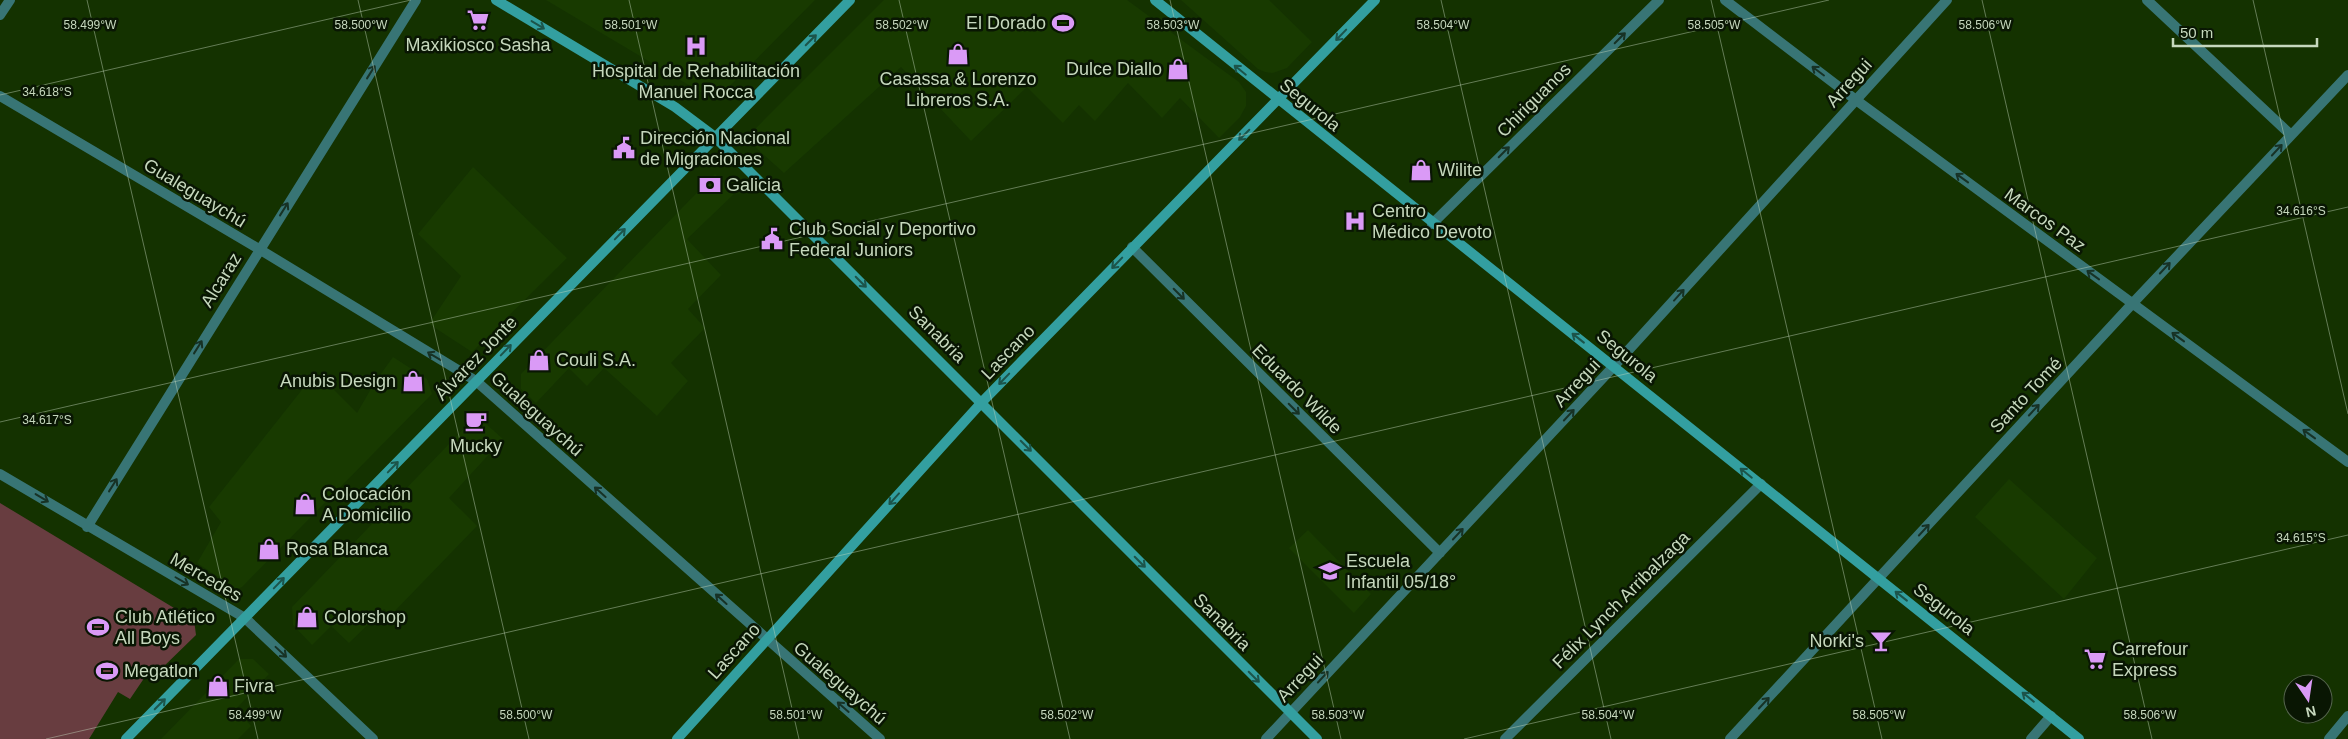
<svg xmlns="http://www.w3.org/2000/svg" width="2348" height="739" font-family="Arial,sans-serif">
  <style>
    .built { fill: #183a00 }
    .green { fill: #683d40 }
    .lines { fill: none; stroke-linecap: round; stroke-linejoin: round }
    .street { stroke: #387575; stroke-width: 10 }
    .secondary { stroke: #339fa0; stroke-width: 10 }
    .oneway { stroke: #1c544a }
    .oneway2 { stroke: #173225 }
    .ticks { fill: none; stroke: #c6d8bd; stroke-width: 1; stroke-opacity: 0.45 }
    .labels { text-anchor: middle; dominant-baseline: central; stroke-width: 5; stroke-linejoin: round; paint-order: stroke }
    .poi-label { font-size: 18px; fill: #c6d8bd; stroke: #091603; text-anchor: start }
    .street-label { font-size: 18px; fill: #c6d8bd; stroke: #091603 }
    .ticks-label { font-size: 12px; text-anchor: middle; fill: #c6d8bd; stroke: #091603; stroke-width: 5; stroke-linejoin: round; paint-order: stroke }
  </style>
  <rect width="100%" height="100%" fill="#143200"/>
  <path class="built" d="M546 0H815L724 92 707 96Z
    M884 0H1127L1239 82 1246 92V106L1240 117 1219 138 1180 98 1162 118 1128 83 1095 121 1079 105 1063 123 1027 87 971 141 901 67 784 173 753 145V131Z
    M1181 0H1269L1312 42 1287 68 1273 73 1265 72 1258 69Z
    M473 167 567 258 472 352 429 324 461 276 418 234Z
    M715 174 734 194 687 239 721 275 688 309 705 328 671 363 688 381 657 416 604 368 587 386 569 368 536 403 521 389V374Z
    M393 357 427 379 432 394 242 587 237 589 197 563 221 522 209 507 316 372 357 413 375 382Z
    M473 419 484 422 503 439 449 498 477 526 391 615 384 609 349 643 331 626 312 645 293 625 292 607Z
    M2009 479 2097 558 2064 599 1975 517Z
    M1308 530 1371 594 1354 613 1289 548Z
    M239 659H253L269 674 236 709 251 726 238 739H161Z"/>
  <path class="green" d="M0 503 194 620 196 635 159 671 151 668 130 699 118 692 89 739H0Z"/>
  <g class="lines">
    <path class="street" d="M1725 0 1856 100 2348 462
      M2147 0 2291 135
      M0 15 10 0
      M0 96 259 249 476 381 880 739
      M1432 224 1659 0
      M1132 247 1440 553
      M0 474 245 618 373 739
      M87 527 416 0
      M1266 739 1614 366 1947 0
      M1505 739 1761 484
      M1730 739 2132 304 2348 75
      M2031 739 2051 716
      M2329 739 2348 716"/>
    <path class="secondary" d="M496 0 675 107 715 137 1317 739
      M1155 0 2079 739
      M126 739 850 0
      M677 739 982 402 1375 0"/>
  </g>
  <defs><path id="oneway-shaft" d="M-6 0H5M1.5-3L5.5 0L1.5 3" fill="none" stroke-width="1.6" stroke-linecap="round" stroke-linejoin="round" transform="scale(1.25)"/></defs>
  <g class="oneway">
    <use href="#oneway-shaft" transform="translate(538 25) rotate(31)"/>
    <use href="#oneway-shaft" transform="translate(1341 35) rotate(134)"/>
    <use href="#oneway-shaft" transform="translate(811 40) rotate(-45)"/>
    <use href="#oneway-shaft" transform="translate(1240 70) rotate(-141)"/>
    <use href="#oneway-shaft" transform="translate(1244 135) rotate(135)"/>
    <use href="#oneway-shaft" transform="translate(620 234) rotate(-46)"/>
    <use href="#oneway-shaft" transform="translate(1117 263) rotate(134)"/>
    <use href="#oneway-shaft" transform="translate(861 282) rotate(45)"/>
    <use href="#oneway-shaft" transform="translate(1578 338) rotate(-142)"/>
    <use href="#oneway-shaft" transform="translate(506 350) rotate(-46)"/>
    <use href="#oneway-shaft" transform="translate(1004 379) rotate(134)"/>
    <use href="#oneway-shaft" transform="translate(1026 446) rotate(45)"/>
    <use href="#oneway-shaft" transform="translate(393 467) rotate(-46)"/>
    <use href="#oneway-shaft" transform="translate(1746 473) rotate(-141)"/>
    <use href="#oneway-shaft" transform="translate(894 499) rotate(132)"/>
    <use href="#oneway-shaft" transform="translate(1140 562) rotate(45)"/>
    <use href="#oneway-shaft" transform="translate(279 583) rotate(-46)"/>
    <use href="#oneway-shaft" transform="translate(1901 596) rotate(-142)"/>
    <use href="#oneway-shaft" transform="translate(1254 677) rotate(45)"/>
    <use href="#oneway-shaft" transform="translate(2028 697) rotate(-141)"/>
    <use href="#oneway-shaft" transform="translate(160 704) rotate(-45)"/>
  </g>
  <g class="oneway2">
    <use href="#oneway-shaft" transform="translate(1620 38) rotate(-45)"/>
    <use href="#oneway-shaft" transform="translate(1818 71) rotate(-143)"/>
    <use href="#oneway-shaft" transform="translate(371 72) rotate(-58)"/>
    <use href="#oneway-shaft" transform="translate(2277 150) rotate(-47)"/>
    <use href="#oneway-shaft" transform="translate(1504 152) rotate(-45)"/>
    <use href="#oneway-shaft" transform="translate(1962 178) rotate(-144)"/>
    <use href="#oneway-shaft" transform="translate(284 209) rotate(-58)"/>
    <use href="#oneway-shaft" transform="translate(2165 268) rotate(-47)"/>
    <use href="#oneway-shaft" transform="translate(2093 275) rotate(-144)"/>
    <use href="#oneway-shaft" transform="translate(1179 294) rotate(45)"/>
    <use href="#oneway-shaft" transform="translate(1679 295) rotate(-48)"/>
    <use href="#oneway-shaft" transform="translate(2178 337) rotate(-144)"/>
    <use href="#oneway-shaft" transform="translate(198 347) rotate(-58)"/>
    <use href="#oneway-shaft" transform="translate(434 356) rotate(-149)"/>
    <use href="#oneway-shaft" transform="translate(1294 409) rotate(45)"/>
    <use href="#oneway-shaft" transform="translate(2034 410) rotate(-47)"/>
    <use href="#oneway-shaft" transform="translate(1569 415) rotate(-47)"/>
    <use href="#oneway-shaft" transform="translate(2309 434) rotate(-144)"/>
    <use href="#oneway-shaft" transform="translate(113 485) rotate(-58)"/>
    <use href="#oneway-shaft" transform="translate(600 492) rotate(-138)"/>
    <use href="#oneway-shaft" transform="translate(42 498) rotate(31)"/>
    <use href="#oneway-shaft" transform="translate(1924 530) rotate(-47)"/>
    <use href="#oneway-shaft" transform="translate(1458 534) rotate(-47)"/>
    <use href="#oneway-shaft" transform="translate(182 581) rotate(30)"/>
    <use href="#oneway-shaft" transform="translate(721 599) rotate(-138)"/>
    <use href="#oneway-shaft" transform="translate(281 652) rotate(43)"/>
    <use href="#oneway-shaft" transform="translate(1323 677) rotate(-47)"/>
    <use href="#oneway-shaft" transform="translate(1764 703) rotate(-47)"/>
    <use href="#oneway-shaft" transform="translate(843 707) rotate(-139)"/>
  </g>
  <path class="ticks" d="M87 0 258 739M358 0 529 739M629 0 799 739M899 0 1070 739M1170 0 1341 739M1441 0 1611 739M1711 0 1882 739M1982 0 2152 739M2253 0 2348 414M0 95 411 0M0 422 1829 0M46 739 2348 207M1464 739 2348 535"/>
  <defs>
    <g id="supermarket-bare" transform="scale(1.725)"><path d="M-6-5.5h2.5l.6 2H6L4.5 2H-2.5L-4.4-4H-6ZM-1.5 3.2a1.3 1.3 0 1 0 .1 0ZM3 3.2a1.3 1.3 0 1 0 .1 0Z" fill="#da9af6" stroke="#091603" stroke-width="2.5" paint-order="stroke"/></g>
    <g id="stadium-bare" transform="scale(1.725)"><path d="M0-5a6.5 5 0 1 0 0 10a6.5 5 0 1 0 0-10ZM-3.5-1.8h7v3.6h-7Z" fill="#da9af6" stroke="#091603" stroke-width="2.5" paint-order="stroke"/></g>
    <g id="hospital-bare" transform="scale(1.725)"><path d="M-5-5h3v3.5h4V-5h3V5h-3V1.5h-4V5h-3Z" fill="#da9af6" stroke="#091603" stroke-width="2.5" paint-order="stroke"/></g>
    <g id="shop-bare" transform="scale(1.725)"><path d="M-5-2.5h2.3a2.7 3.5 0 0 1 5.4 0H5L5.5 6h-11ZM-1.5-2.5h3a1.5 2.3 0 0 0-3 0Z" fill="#da9af6" stroke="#091603" stroke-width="2.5" paint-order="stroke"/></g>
    <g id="civic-bare" transform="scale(1.725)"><path d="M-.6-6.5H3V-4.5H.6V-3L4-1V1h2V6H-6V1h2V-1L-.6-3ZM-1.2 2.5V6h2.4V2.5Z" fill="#da9af6" stroke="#091603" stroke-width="2.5" paint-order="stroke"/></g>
    <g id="bank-bare" transform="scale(1.725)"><path d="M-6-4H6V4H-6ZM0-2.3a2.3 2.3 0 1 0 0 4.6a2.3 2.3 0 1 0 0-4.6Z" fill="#da9af6" stroke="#091603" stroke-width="2.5" paint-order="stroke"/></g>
    <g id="cafe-bare" transform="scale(1.725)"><path d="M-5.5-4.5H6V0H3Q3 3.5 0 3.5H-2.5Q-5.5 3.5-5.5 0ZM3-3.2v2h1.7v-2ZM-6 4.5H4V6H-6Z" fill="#da9af6" stroke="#091603" stroke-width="2.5" paint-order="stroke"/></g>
    <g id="school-bare" transform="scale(1.725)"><path d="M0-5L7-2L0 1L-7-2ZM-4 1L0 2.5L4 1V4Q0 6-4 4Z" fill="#da9af6" stroke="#091603" stroke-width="2.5" paint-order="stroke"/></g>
    <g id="bar-bare" transform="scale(1.725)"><path d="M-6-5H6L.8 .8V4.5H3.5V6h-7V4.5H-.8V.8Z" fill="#da9af6" stroke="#091603" stroke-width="2.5" paint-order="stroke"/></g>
  </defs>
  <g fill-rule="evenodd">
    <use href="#supermarket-bare" x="478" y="20"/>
    <use href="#stadium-bare" x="1063" y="23"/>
    <use href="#hospital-bare" x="696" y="46"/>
    <use href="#shop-bare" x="958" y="54"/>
    <use href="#shop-bare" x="1178" y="69"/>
    <use href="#civic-bare" x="624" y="148"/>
    <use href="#shop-bare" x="1421" y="170"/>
    <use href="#bank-bare" x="710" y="185"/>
    <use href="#hospital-bare" x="1355" y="221"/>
    <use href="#civic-bare" x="772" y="239"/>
    <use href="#shop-bare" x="539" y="360"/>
    <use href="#shop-bare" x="413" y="381"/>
    <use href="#cafe-bare" x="476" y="421"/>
    <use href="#shop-bare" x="305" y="504"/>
    <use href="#shop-bare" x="269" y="549"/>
    <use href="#school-bare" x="1330" y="571"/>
    <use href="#shop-bare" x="307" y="617"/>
    <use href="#stadium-bare" x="98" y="627"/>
    <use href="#bar-bare" x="1881" y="641"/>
    <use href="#supermarket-bare" x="2095" y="659"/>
    <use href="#stadium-bare" x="107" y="671"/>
    <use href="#shop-bare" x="218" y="686"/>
  </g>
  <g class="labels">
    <g class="poi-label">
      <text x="1046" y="23" text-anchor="end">El Dorado</text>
      <text x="478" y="45" text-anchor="middle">Maxikiosco Sasha</text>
      <text x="1162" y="69" text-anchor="end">Dulce Diallo</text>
      <text x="696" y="71" text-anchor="middle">Hospital de Rehabilitación<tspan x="696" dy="21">Manuel Rocca</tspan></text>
      <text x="958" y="79" text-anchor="middle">Casassa &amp; Lorenzo<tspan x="958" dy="21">Libreros S.A.</tspan></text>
      <text x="640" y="138">Dirección Nacional<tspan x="640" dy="21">de Migraciones</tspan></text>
      <text x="1438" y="170">Wilite</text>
      <text x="726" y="185">Galicia</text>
      <text x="1372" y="211">Centro<tspan x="1372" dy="21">Médico Devoto</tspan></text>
      <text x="789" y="229">Club Social y Deportivo<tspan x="789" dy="21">Federal Juniors</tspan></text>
      <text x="556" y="360">Couli S.A.</text>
      <text x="396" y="381" text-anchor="end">Anubis Design</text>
      <text x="476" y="446" text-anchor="middle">Mucky</text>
      <text x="322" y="494">Colocación<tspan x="322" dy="21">A Domicilio</tspan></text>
      <text x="286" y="549">Rosa Blanca</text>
      <text x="1346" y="561">Escuela<tspan x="1346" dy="21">Infantil 05/18°</tspan></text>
      <text x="115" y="617">Club Atlético<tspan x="115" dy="21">All Boys</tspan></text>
      <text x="324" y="617">Colorshop</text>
      <text x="1864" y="641" text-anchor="end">Norki's</text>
      <text x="2112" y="649">Carrefour<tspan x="2112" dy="21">Express</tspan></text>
      <text x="124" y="671">Megatlon</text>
      <text x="234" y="686">Fivra</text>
    </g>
    <g class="street-label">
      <text transform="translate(1849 83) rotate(-48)">Arregui</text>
      <text transform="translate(1534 100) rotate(-45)">Chiriguanos</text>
      <text transform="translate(1310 105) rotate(39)">Segurola</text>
      <text transform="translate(195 193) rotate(31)">Gualeguaychú</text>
      <text transform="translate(2045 220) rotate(36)">Marcos Paz</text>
      <text transform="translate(221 280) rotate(-58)">Alcaraz</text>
      <text transform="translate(937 334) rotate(45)">Sanabria</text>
      <text transform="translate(1008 352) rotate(-46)">Lascano</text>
      <text transform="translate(1627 356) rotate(39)">Segurola</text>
      <text transform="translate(476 358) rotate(-46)">Álvarez Jonte</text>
      <text transform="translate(1577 383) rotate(-47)">Arregui</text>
      <text transform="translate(1297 389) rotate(45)">Eduardo Wilde</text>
      <text transform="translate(2026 395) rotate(-47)">Santo Tomé</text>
      <text transform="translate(537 414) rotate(42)">Gualeguaychú</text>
      <text transform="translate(206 577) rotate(30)">Mercedes</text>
      <text transform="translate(1621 600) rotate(-45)">Félix Lynch Arribalzaga</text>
      <text transform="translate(1944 609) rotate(38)">Segurola</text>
      <text transform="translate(1222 622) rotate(45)">Sanabria</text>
      <text transform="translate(734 651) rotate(-48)">Lascano</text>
      <text transform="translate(1300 678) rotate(-47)">Arregui</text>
      <text transform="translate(840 683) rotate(41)">Gualeguaychú</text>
    </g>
  </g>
  <g class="ticks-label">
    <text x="90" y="29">58.499°W</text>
    <text x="361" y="29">58.500°W</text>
    <text x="631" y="29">58.501°W</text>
    <text x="902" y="29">58.502°W</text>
    <text x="1173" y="29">58.503°W</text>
    <text x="1443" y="29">58.504°W</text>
    <text x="1714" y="29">58.505°W</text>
    <text x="1985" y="29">58.506°W</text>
    <text x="47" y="96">34.618°S</text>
    <text x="2301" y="215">34.616°S</text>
    <text x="47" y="424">34.617°S</text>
    <text x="2301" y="542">34.615°S</text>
    <text x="255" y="719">58.499°W</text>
    <text x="526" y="719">58.500°W</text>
    <text x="796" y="719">58.501°W</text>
    <text x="1067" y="719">58.502°W</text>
    <text x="1338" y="719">58.503°W</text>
    <text x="1608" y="719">58.504°W</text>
    <text x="1879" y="719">58.505°W</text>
    <text x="2150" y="719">58.506°W</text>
  </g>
  <g transform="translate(2308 699) rotate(167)"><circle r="24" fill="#091603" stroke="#55644d"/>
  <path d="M0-4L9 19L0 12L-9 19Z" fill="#da9af6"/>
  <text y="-8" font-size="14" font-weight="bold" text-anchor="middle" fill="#c6d8bd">N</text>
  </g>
  <path d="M2173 38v8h144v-8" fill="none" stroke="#c6d8bd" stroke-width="2.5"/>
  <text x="2180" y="38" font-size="15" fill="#c6d8bd" stroke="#091603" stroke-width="4" paint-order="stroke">50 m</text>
</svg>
